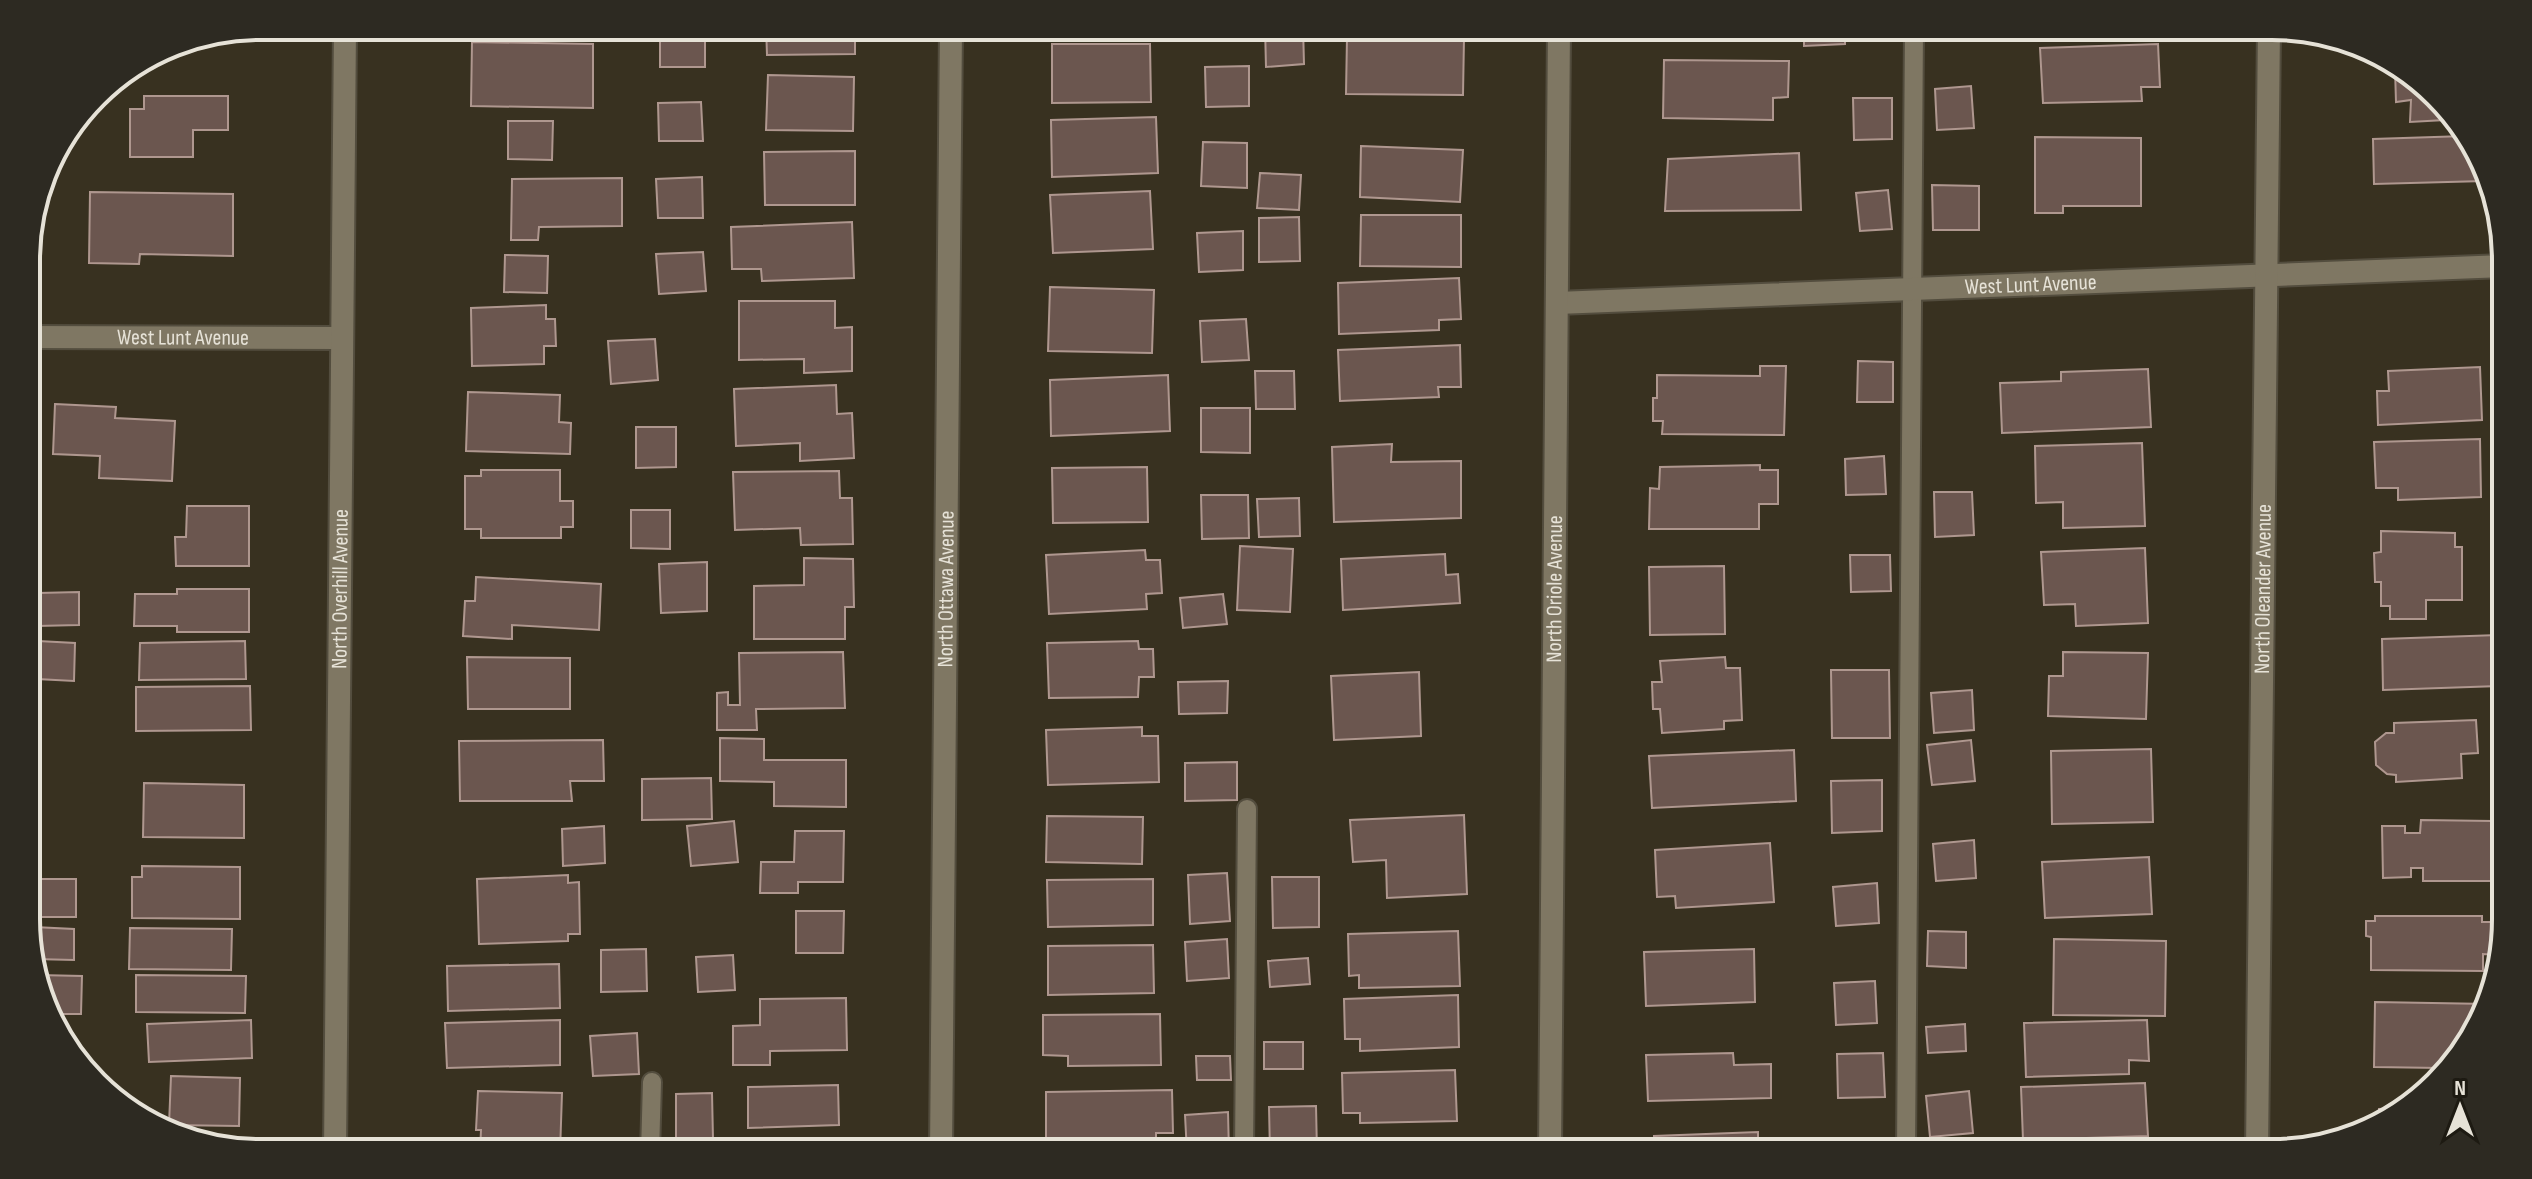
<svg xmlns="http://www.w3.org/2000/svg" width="2532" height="1179" font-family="'Sofia Sans Condensed',sans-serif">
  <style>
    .building { fill: #6b564f; stroke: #af978f; stroke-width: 2 }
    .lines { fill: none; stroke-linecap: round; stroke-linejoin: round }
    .service-casing { stroke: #534d3e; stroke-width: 22 }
    .minor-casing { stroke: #534d3e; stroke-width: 26 }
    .service { stroke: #7f7763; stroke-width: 18 }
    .minor { stroke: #7f7763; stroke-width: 22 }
    .labels { text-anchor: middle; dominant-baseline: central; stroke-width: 7; stroke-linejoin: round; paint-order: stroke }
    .street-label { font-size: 22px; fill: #e6e2d7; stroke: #1d1a12 }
    .rim { fill: none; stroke: #e6e2d7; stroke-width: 4 }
  </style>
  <rect width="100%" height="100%" fill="#383120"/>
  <path class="building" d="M609 26H651V32H609Z
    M766 26H855V54L767 55Z
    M1204 26H1252V29L1204 32Z
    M1303 26 1304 64 1266 67 1265 27Z
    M1804 26H1845V44L1804 46Z
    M660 28H705V67H660Z
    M211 36V44H171Z
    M1347 37 1464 38 1463 95 1346 94Z
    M472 42 593 44V108L471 106Z
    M1052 44H1150L1151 102 1052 103Z
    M2158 44 2160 87H2141L2142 101 2043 103 2040 48Z
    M1664 60 1789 61 1788 97 1773 98V120L1663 118Z
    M1249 66V106L1206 107 1205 67Z
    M2395 69 2444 107 2445 120 2410 122 2411 100 2396 102Z
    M768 75 854 77 853 131 766 130Z
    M1971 86 1974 128 1937 130 1935 89Z
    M144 96H228V130H193V157H130V109H144Z
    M1853 98H1892V139L1854 140Z
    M701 102 703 141H659L658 103Z
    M1156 117 1158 173 1052 177 1051 120Z
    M508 121H553L552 160 508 159Z
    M2465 136 2484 181 2374 184 2373 139Z
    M2035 137 2141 138V206H2063V213H2035Z
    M1203 142 1247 143V188L1201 186Z
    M1361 146 1463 150 1460 202 1360 197Z
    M855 151V205H765L764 152Z
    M1799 153 1801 210 1665 211 1668 159Z
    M1260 173 1301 175 1299 210 1257 208Z
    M702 177 703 218H658L656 179Z
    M622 178V226L539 227 538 240H511L512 179Z
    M1932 185 1979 186V230H1933Z
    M1888 190 1892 229 1860 231 1856 193Z
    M1150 191 1153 249 1053 253 1050 195Z
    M90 192 233 194V256L140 254 139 264 89 263Z
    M1361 215H1461V267L1360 266Z
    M1299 217 1300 261 1259 262V218Z
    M852 222 854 278 762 281 761 269H732L731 227Z
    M1243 231V270L1199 272 1197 233Z
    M703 252 706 291 659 294 656 254Z
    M505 255 548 256 547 293 504 292Z
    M1459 278 1461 319 1439 320V330L1339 334 1338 283Z
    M1050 287 1154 290 1152 353 1048 351Z
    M739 301H835V328L852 327V371L804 373V359L739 360Z
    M546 305V319H555L556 346H544V364L472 366 471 308Z
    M1246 319 1249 360 1202 362 1200 321Z
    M655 339 658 380 611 384 608 341Z
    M1460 345 1461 387H1438L1439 397 1340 401 1338 350Z
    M1858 361 1893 362V402H1857Z
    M1760 366H1786L1784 435 1662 434 1663 421H1653V398H1657V375L1760 376Z
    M2480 367 2482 420 2378 425 2377 391H2389L2388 371Z
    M2148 369 2151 427 2002 433 2000 383 2061 381V372Z
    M1255 371H1294L1295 409H1256Z
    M1168 375 1170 431 1051 436 1050 380Z
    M836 385 837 414 852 413 854 458 800 461V443L736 446 734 389Z
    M468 392 560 395 559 422 571 423 570 454 466 451Z
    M55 404 116 407 115 418 175 421 172 481 99 478 100 456 53 454Z
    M1201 408H1250V453L1201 452Z
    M636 427H676V467L636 468Z
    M2480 439 2481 497 2398 500V488H2376L2374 442Z
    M2142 443 2145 526 2063 528V502L2036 503 2035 446Z
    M1392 444 1391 462 1461 461V518L1334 522 1332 447Z
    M1884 456 1886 494 1846 495 1845 459Z
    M1760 465V470H1778V504H1759V529H1649L1650 488 1659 489 1660 467Z
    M1147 467 1148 522 1053 523 1052 468Z
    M481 470H560V501H573V527H561V538H481V529H465V476H481Z
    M839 471 840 498H852L853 544 801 545 800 528 735 530 733 472Z
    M1934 492H1972L1974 535 1935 537Z
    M1201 495H1248L1249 538 1202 539Z
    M1299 498 1300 536 1259 537 1257 499Z
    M187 506H249V566H176L175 537H186Z
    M631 510H670V549L631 548Z
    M2381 531 2455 533V547H2462V600H2426V619H2390V606H2381V582H2375L2374 553 2381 552Z
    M1240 546 1293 549 1290 612 1237 610Z
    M2145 548 2148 623 2076 626 2075 604 2044 605 2041 552Z
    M1145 550 1146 560H1160L1162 593 1146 594 1147 609 1049 614 1046 555Z
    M1445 554 1446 575 1458 574 1460 603 1343 610 1341 559Z
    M1850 555H1890L1891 591 1851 592Z
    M804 558 853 559 854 607H845V639H754V586L804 585Z
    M707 562V611L661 613 659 564Z
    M1724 566 1725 634 1650 635 1649 567Z
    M476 577 601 584 599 630 512 625V639L463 636 465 601H475Z
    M177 589H249V632H177V626H134L135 594H177Z
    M79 592V625L37 626 38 593Z
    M1223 594 1227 624 1183 628 1180 598Z
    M2498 635 2499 686 2383 690 2382 639Z
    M38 641 75 643 74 681 37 679Z
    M245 641 246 679 139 680 140 643Z
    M1138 641 1139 649H1153L1154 677H1139L1138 697 1049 698 1047 643Z
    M843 652 845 708 756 709 757 730H717V693L728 692V705H740L739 653Z
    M2063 652 2148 653 2146 719 2048 716 2049 676H2063Z
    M467 657 570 658V709H468Z
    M1725 657 1726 668H1740L1742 720 1724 721V729L1662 733 1660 709H1653L1652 682H1662L1660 661Z
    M1831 670H1889L1890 738H1832Z
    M1419 672 1421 736 1334 740 1331 676Z
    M1228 681 1227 713 1179 714 1178 682Z
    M250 686 251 730 136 731V687Z
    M1972 690 1974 730 1934 733 1931 693Z
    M2476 720 2478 753 2461 754 2462 778 2396 782V775L2387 774 2376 765 2375 742 2386 733H2394V723Z
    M1142 727V736H1158L1159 782 1048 785 1046 730Z
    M720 738 764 739V760H846V807L774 806V782L720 781Z
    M603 740 604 781H570L572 801H460L459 741Z
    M1971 740 1975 781 1932 785 1927 745Z
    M2151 749 2153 822 2052 824 2051 751Z
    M1794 750 1796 801 1652 808 1649 756Z
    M1237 762V800L1185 801V763Z
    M2501 770H2506V808H2501Z
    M711 778 712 819 642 820V779Z
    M1882 780V831L1832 833 1831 781Z
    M144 783 244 785V838L143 837Z
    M1464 815 1467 894 1387 898 1386 860 1353 862 1350 820Z
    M1047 816 1143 817 1142 864 1046 862Z
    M2421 820 2492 821V881H2423V868H2411V877L2383 878 2382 826H2405V833H2420Z
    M734 821 738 862 691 866 687 826Z
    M604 826 605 863 563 866 562 829Z
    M795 831H844L843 882H798V893H760L761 862H794Z
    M1974 840 1976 878 1936 881 1933 844Z
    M1770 843 1774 902 1676 908 1675 896 1657 897 1655 850Z
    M2149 857 2152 914 2045 918 2042 862Z
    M142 866 240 867V919L132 918V877H142Z
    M1227 873 1230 921 1190 924 1188 875Z
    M568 875V883L579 882 580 934H568V941L479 944 477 879Z
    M1272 877H1319V927L1273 928Z
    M35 879H76V917H35Z
    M1153 879V925L1048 927 1047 880Z
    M1877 883 1879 923 1836 926 1833 887Z
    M796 911H844L843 953H796Z
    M2375 916H2482V922H2506L2499 955 2483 954V971L2371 970V937L2366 936V921H2375Z
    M34 927 74 929V960L34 959Z
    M130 928 232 929 231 970 129 969Z
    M1458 931 1460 986 1359 988V975L1349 976 1348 934Z
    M1928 931 1966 932V968L1927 966Z
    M1227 939 1229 978 1187 981 1185 942Z
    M2054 939 2166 941 2165 1016 2053 1015Z
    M1153 945 1154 993 1048 995V946Z
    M646 949 647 991 601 992V950Z
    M1754 949 1755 1002 1646 1006 1644 952Z
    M733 955 735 990 698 992 696 957Z
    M1308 958 1310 984 1270 987 1268 961Z
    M559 964 560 1008 448 1011 447 966Z
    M38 975 82 976 81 1014H54Z
    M136 975 246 976 245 1013 136 1012Z
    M1875 981 1877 1023 1836 1025 1834 983Z
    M1458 995 1459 1047 1360 1051V1039H1345L1344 999Z
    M846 998 847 1050 770 1051V1065H733V1026L760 1025V999Z
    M2375 1002 2489 1004 2488 1009 2440 1068 2374 1067Z
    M1160 1014 1161 1065 1068 1066V1056L1043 1055V1015Z
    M251 1020 252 1058 149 1062 147 1024Z
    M560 1020V1065L447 1068 445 1023Z
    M2147 1020 2149 1061 2129 1060V1074L2026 1077 2024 1023Z
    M1965 1024 1966 1051 1928 1053 1926 1027Z
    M637 1033 639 1074 593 1076 590 1036Z
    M1264 1042H1303V1069H1264Z
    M1733 1053 1734 1065 1771 1064V1098L1648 1101 1646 1055Z
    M1883 1053 1885 1097 1838 1098 1837 1054Z
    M1196 1056H1230L1231 1080H1197Z
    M1455 1070 1457 1121 1360 1123V1113H1343L1342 1073Z
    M171 1076 240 1078 239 1126 169 1125Z
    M2145 1083 2148 1136 2023 1140 2021 1087Z
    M838 1085 839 1125 748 1128V1087Z
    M1172 1090 1173 1133H1156V1142L1046 1143V1092Z
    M478 1091 562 1093 560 1153H480L481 1130H476Z
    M1969 1091 1973 1133 1930 1137 1926 1096Z
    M712 1093 713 1139H676V1094Z
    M1316 1106 1317 1152H1270L1269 1107Z
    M2407 1108 2402 1113 2379 1121V1109Z
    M1228 1112 1229 1153H1187L1185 1115Z
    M1758 1132V1153H1654V1136Z
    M2145 1146V1153H2023V1150L2058 1148Z
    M711 1148V1153H668V1150Z
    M839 1149V1153L742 1152Z"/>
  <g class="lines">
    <g class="service-casing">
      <path id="service" d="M650 1153 652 1082
        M1244 1153 1247 809
        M1906 1153 1914 26"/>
    </g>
    <g class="minor-casing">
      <g id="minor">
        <path id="s1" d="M1557 303 2504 266"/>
        <path id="s2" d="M27 337 341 338"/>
        <path id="s3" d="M335 1153 345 26"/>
        <path id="s4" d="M941 1153 951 26"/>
        <path id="s5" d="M1550 1153 1559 26"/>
        <path id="s6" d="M2257 1153 2269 26"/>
      </g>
    </g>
    <use href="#service" class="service"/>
    <use href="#minor" class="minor"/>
  </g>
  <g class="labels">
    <g class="street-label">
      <text stroke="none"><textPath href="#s1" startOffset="474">West Lunt Avenue</textPath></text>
      <text stroke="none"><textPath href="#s2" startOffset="156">West Lunt Avenue</textPath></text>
      <text stroke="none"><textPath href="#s3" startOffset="564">North Overhill Avenue</textPath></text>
      <text stroke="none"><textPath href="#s4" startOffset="564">North Ottawa Avenue</textPath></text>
      <text stroke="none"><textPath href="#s5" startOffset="564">North Oriole Avenue</textPath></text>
      <text stroke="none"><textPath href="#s6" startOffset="564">North Oleander Avenue</textPath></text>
    </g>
  </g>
  <path d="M0 0H2532V1179H0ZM260 40H2272A220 220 0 0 1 2492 260V919A220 220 0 0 1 2272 1139H260A220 220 0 0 1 40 919V260A220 220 0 0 1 260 40Z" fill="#2d2a22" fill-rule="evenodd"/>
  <path class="rim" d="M260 40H2272A220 220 0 0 1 2492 260V919A220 220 0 0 1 2272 1139H260A220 220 0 0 1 40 919V260A220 220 0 0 1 260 40Z"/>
  <g transform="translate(2460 1107)" stroke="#1d1a12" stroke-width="6" paint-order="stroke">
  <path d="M0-6L14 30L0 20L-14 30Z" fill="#e6e2d7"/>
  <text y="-12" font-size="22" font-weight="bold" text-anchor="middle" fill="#e6e2d7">N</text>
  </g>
</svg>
